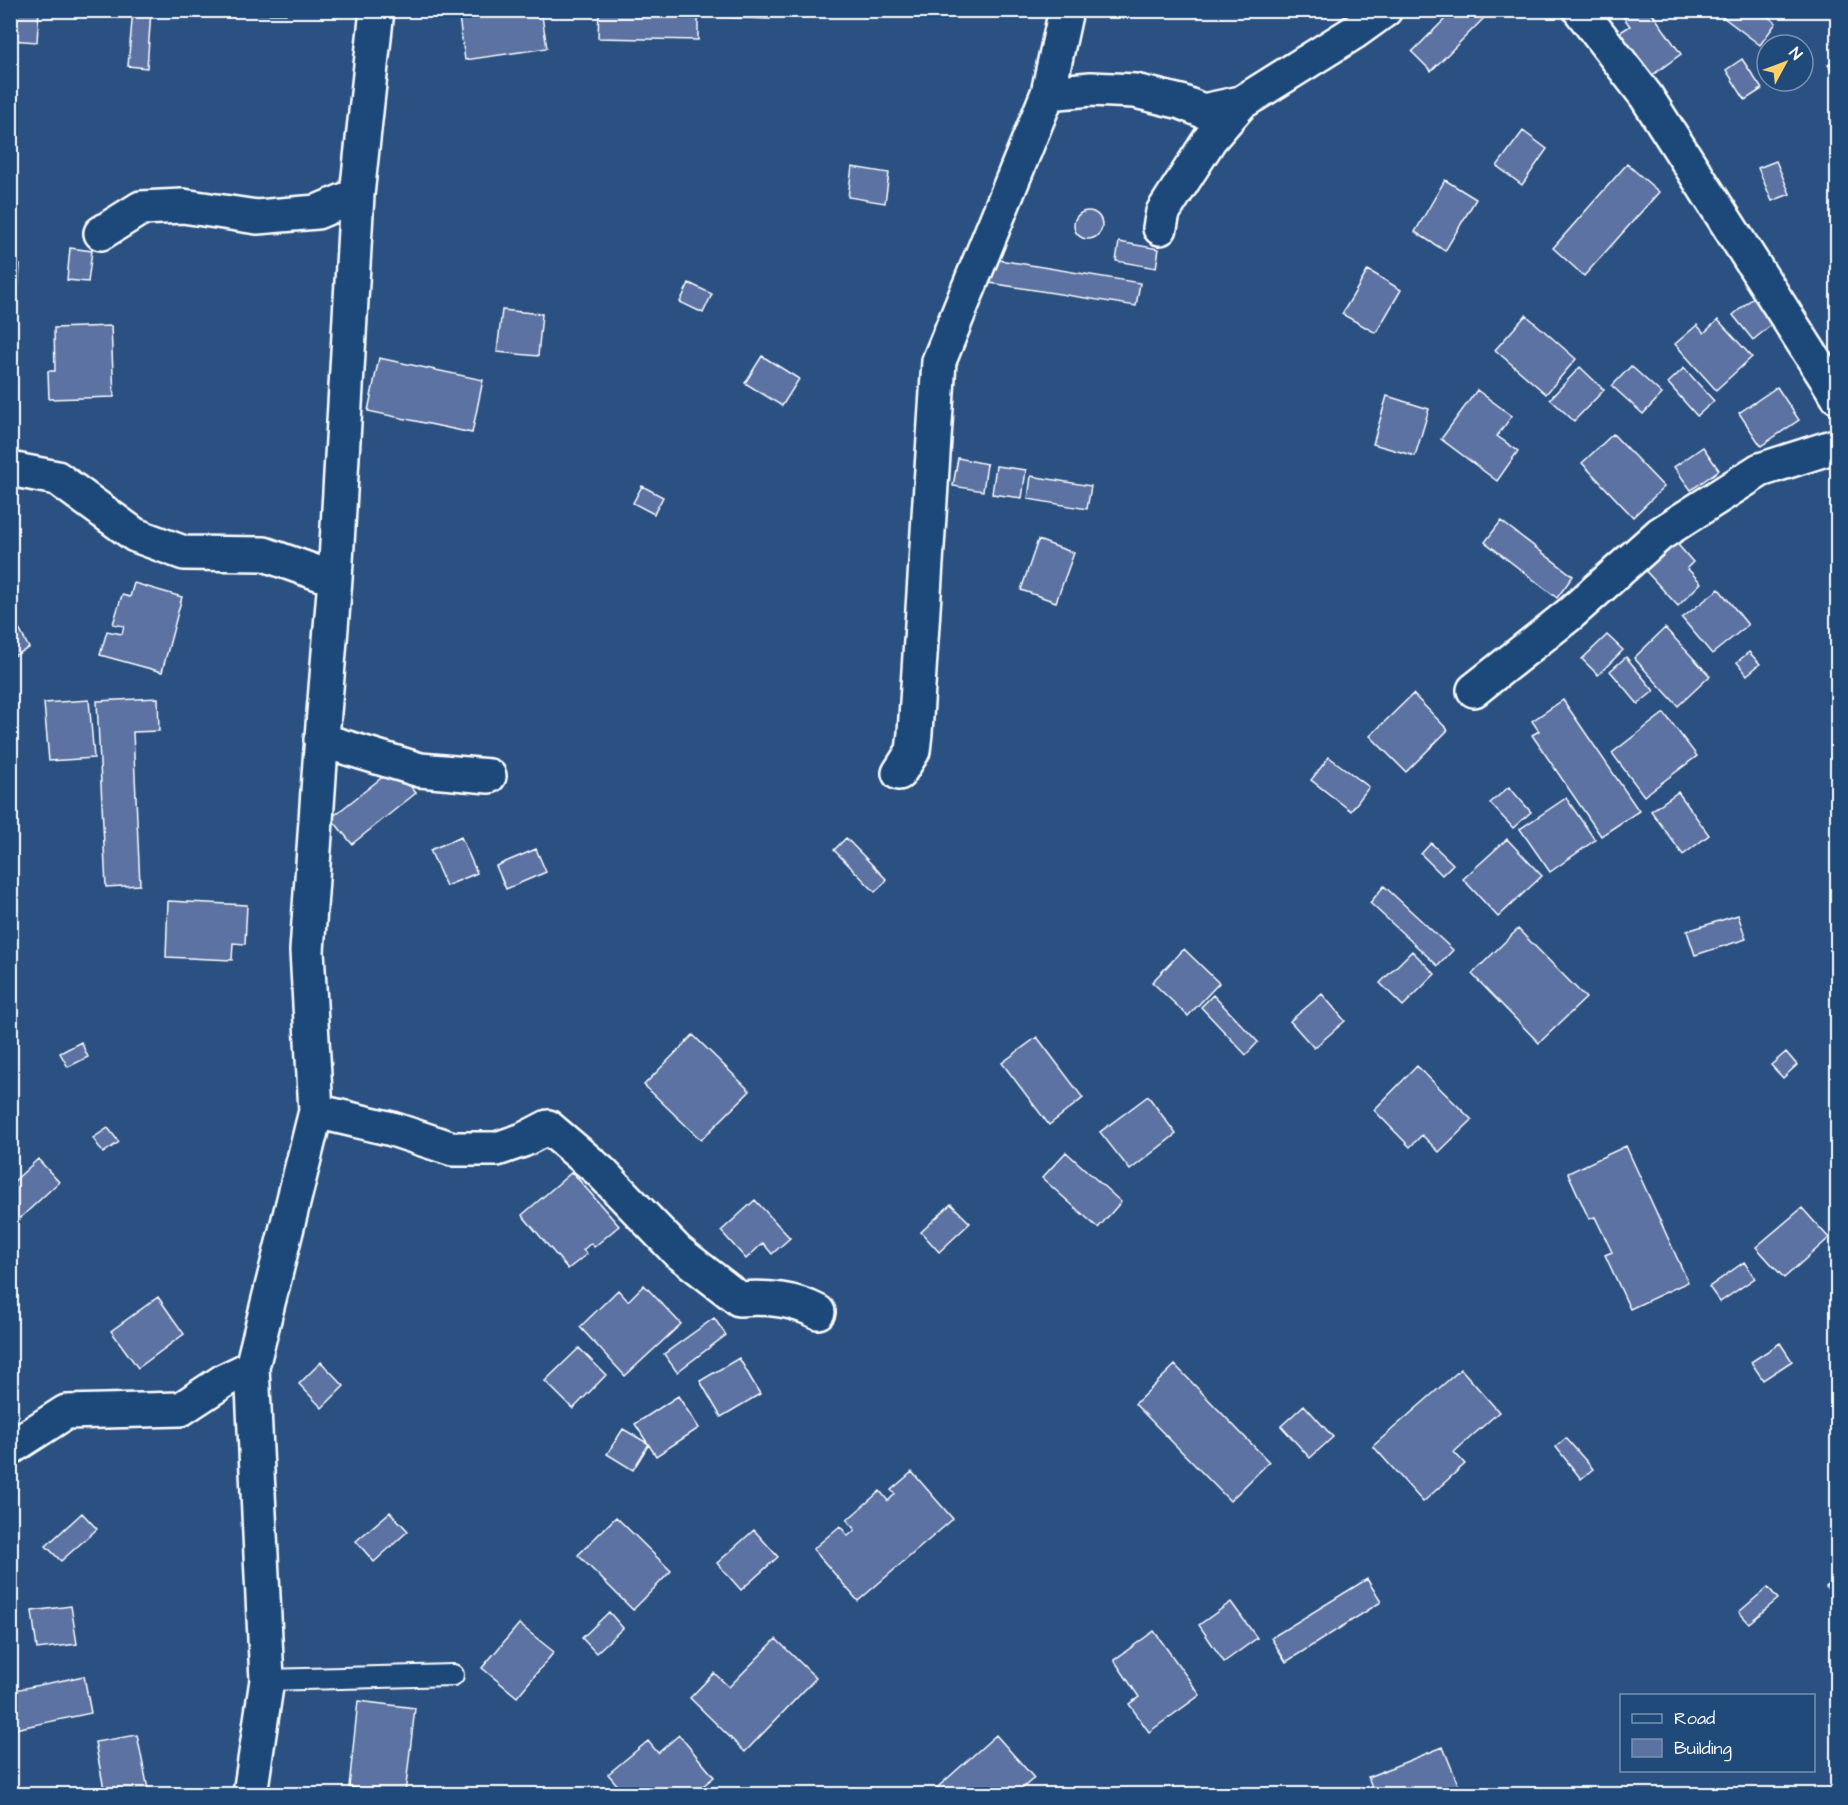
<svg xmlns="http://www.w3.org/2000/svg" width="1848" height="1805" font-family="'Architects Daughter',sans-serif">
  <style>
    .building { fill: #5c72a2; stroke: #fff; stroke-width: 1.5 }
    .lines { fill: none; stroke-linecap: round; stroke-linejoin: round }
    .lane-casing { stroke: #fff; stroke-width: 24 }
    .street-casing { stroke: #fff; stroke-width: 38 }
    .lane { stroke: #1f4a7a; stroke-width: 20 }
    .street { stroke: #1f4a7a; stroke-width: 33 }
  </style>
  <rect width="100%" height="100%" fill="#2b5182"/>
  <filter id="ink" filterUnits="userSpaceOnUse"><feTurbulence type="fractalNoise" baseFrequency=".0167" numOctaves="2"/><feDisplacementMap in="SourceGraphic" scale="12" xChannelSelector="R" yChannelSelector="G"/><feConvolveMatrix kernelMatrix="1 2 1 2 8 2 1 2 1" color-interpolation-filters="sRGB"/></filter>
  <g filter="url(#ink)">
    <path class="building" d="M10 10H39L37 42 10 40Z
      M133 10 151 11 147 68 128 66Z
      M211 10H286V14H211Z
      M458 10H541L547 48 465 60Z
      M599 10H698V40L598 38Z
      M720 10H771L770 19 720 17Z
      M1454 10H1492L1431 71 1412 52Z
      M1627 10H1650L1681 54 1651 76 1619 33 1630 26 1621 14Z
      M1721 10H1772L1767 16 1776 23 1760 45 1719 14Z
      M1742 59 1762 89 1745 100 1726 70Z
      M1838 59V79L1828 65Z
      M1523 131 1547 149 1522 185 1497 166Z
      M1776 161 1790 194 1772 201 1758 168Z
      M1627 164 1659 192 1584 276 1553 248Z
      M852 167 889 173 885 203 848 197Z
      M1445 180 1476 199 1445 251 1415 232Z
      M1074 225a14 14 0 1 1 28 0a14 14 0 1 1-28 0Z
      M1119 242 1159 249 1156 268 1116 261Z
      M70 248 92 251 88 282 67 280Z
      M993 259 1140 283 1136 306 990 283Z
      M10 264 20 265 18 293H10Z
      M1368 270 1401 290 1376 333 1342 314Z
      M689 283 712 294 703 313 680 302Z
      M1755 296 1776 321 1753 340 1733 315Z
      M502 310 542 314 538 356 497 352Z
      M1526 315 1576 359 1546 394 1495 350Z
      M1718 320 1752 357 1716 390 1675 344 1697 325 1704 333Z
      M111 326 114 397 49 399 48 371H55L54 328Z
      M762 356 799 379 782 406 745 383Z
      M379 358 483 380 472 433 368 411Z
      M1631 366 1662 394 1643 414 1612 386Z
      M1580 367 1604 390 1574 421 1550 399Z
      M1684 368 1714 401 1697 416 1668 383Z
      M1777 387 1799 420 1761 446 1739 413Z
      M1477 390 1512 416 1497 436 1518 451 1497 481 1441 439Z
      M1387 396 1429 409 1415 456 1373 444Z
      M1613 434 1664 487 1633 517 1582 463Z
      M1703 447 1719 470 1691 490 1674 467Z
      M958 458 987 464 983 491 953 486Z
      M996 466 1026 470 1022 498 992 494Z
      M1031 476 1091 486 1087 509 1028 499Z
      M642 486 663 497 654 514 633 503Z
      M1501 521 1573 576 1557 598 1485 542Z
      M1673 539 1693 562 1687 568 1701 583 1678 606 1642 567Z
      M1038 540 1074 553 1056 602 1021 590Z
      M134 583 182 597 162 672 100 655 107 631 122 634 124 626 113 624 122 595 130 597Z
      M1719 589 1748 625 1712 654 1682 618Z
      M16 623 29 648 10 658V626Z
      M1665 628 1710 676 1678 706 1634 658Z
      M1607 635 1623 650 1598 675 1582 659Z
      M1749 652 1760 664 1747 675 1737 662Z
      M1626 657 1654 691 1638 704 1610 671Z
      M1413 694 1448 730 1406 772 1370 736Z
      M158 698 159 731 133 732 140 885 106 887 97 701Z
      M89 700 94 758 49 761 44 703Z
      M1563 700 1639 811 1601 836 1532 735 1539 731 1532 721Z
      M1664 713 1697 756 1644 796 1612 753Z
      M1329 757 1369 787 1351 811 1311 780Z
      M395 767 416 793 352 844 331 818Z
      M1509 787 1531 812 1513 828 1490 803Z
      M1678 792 1709 835 1683 855 1651 811Z
      M1566 798 1595 840 1550 872 1520 829Z
      M461 837 477 873 446 886 430 850Z
      M846 838 887 880 875 892 834 850Z
      M1507 839 1542 876 1498 917 1463 879Z
      M1431 843 1453 864 1442 875 1421 854Z
      M536 849 546 872 506 889 496 866Z
      M1384 886 1453 950 1438 966 1370 903Z
      M168 901 247 905 245 944 233 943 232 960 166 957Z
      M1738 915 1746 939 1695 955 1687 931Z
      M1518 929 1586 998 1539 1043 1472 974Z
      M1184 949 1219 983 1188 1016 1152 982Z
      M1412 951 1435 974 1403 1006 1380 983Z
      M1322 994 1345 1021 1314 1048 1290 1021Z
      M1213 995 1258 1042 1246 1055 1201 1007Z
      M693 1035 750 1091 701 1140 644 1085Z
      M1037 1037 1083 1098 1049 1125 1002 1063Z
      M81 1042 88 1057 68 1067 60 1053Z
      M1786 1052 1797 1065 1783 1078 1771 1065Z
      M1417 1066 1472 1120 1439 1152 1422 1135 1410 1147 1374 1110Z
      M1148 1096 1176 1134 1130 1170 1100 1132Z
      M108 1128 119 1142 103 1153 93 1138Z
      M1626 1146 1688 1282 1630 1309 1605 1255 1612 1252 1595 1217 1589 1219 1568 1173Z
      M1066 1152 1121 1202 1098 1228 1042 1178Z
      M38 1159 59 1182 16 1222 10 1216V1185Z
      M572 1172 619 1226 594 1247 591 1243 583 1250 587 1254 568 1269 522 1215Z
      M755 1200 790 1238 772 1254 763 1243 746 1259 721 1231Z
      M951 1204 970 1223 939 1252 921 1232Z
      M1802 1208 1829 1238 1784 1278 1756 1247Z
      M1744 1262 1755 1278 1720 1302 1709 1287Z
      M644 1285 681 1324 625 1376 580 1327 618 1290 628 1301Z
      M158 1297 184 1334 138 1368 111 1331Z
      M714 1318 726 1335 677 1372 664 1354Z
      M1780 1343 1792 1361 1763 1380 1751 1362Z
      M579 1348 606 1375 573 1409 545 1381Z
      M739 1358 760 1394 721 1417 700 1381Z
      M321 1362 344 1386 322 1408 299 1384Z
      M1175 1365 1269 1462 1230 1501 1135 1404Z
      M1461 1369 1499 1412 1454 1452 1465 1464 1423 1502 1373 1446Z
      M678 1396 699 1428 656 1456 635 1424Z
      M1304 1405 1333 1437 1310 1458 1281 1426Z
      M623 1429 649 1444 633 1470 607 1454Z
      M1566 1438 1593 1469 1581 1479 1556 1447Z
      M912 1472 953 1519 858 1601 813 1549 840 1526 848 1536 855 1530 847 1520 880 1491 888 1501 895 1494 891 1490Z
      M390 1512 408 1531 374 1562 356 1541Z
      M82 1513 97 1529 61 1561 46 1546Z
      M616 1517 671 1571 633 1610 578 1555Z
      M754 1530 778 1557 741 1590 717 1563Z
      M1838 1578V1602L1826 1587Z
      M1367 1579 1381 1602 1286 1662 1271 1638Z
      M1768 1587 1778 1599 1749 1623 1739 1612Z
      M1231 1602 1257 1638 1224 1662 1199 1625Z
      M71 1606 77 1644 37 1649 32 1611Z
      M609 1612 623 1628 596 1653 582 1638Z
      M519 1624 554 1652 517 1697 482 1668Z
      M1154 1631 1200 1695 1149 1732 1129 1704 1139 1697 1114 1660Z
      M776 1639 816 1678 745 1752 690 1698 714 1673 729 1687Z
      M84 1676 91 1713 10 1730V1691Z
      M358 1701 415 1708 405 1794 349 1787Z
      M137 1735 149 1794H105L95 1742Z
      M679 1735 714 1777 693 1794H625L608 1774 648 1741 658 1753Z
      M996 1735 1034 1778 1016 1794H937L939 1793 936 1790 939 1786Z
      M1443 1747 1462 1794H1375L1368 1777Z"/>
    <g class="lines">
      <g class="lane-casing">
        <path id="lane" d="M267 1680 453 1675"/>
      </g>
      <g class="street-casing">
        <path id="street" d="M1580 10 1646 96 1838 397
          M1048 93 1091 89 1135 91 1181 102 1203 111 1241 103
          M1160 228 1163 212 1210 139 1241 103 1353 33 1385 10
          M101 233 141 208 183 206 257 217 317 212 357 195
          M10 469 57 478 135 535 184 553 264 554 335 579
          M1474 690 1570 614 1660 534 1760 470 1838 445
          M321 740 420 770 489 776
          M899 773 913 751 915 733 939 361 1048 93 1066 10
          M316 1111 392 1129 453 1149H497L523 1140 548 1127 601 1172 677 1251 739 1299C768 1297 793 1299 818 1312
          M10 1448 66 1412 181 1409 225 1380 252 1367
          M250 1794 267 1680 252 1367 316 1111 307 951 320 762 335 579 357 195 377 10"/>
      </g>
      <use href="#lane" class="lane"/>
      <use href="#street" class="street"/>
    </g>
  </g>
  <rect width="1848" height="1805" fill="none" stroke="#1f4a7a" stroke-width="36"/>
  <rect x="18" y="18" width="1812" height="1769" fill="none" stroke="#fff" stroke-width="2" filter="url(#ink)"/>
  <rect x="1620" y="1694" width="195" height="78" fill="#1f4a7a" stroke="#7992af" stroke-width="1.5"/>
  <rect x="1632" y="1714" width="30" height="9" fill="#1f4a7a" stroke="#7992af" stroke-width="1.5"/>
  <text x="1674" y="1724" font-size="18" fill="#ffffff">Road</text>
  <rect x="1632" y="1739" width="30" height="18" fill="#5c72a2" stroke="#7992af" stroke-width="1.5"/>
  <text x="1674" y="1754" font-size="18" fill="#ffffff">Building</text>
  <g transform="translate(1785 63) rotate(49)"><circle r="28" fill="#1f4a7a" stroke="#7992af" stroke-width="1.5"/>
  <path d="M0-4.5L10 22L0 15L-10 22Z" fill="#ffd166"/>
  <text y="-9" font-size="16" font-weight="bold" text-anchor="middle" fill="#ffffff">N</text>
  </g>
</svg>
